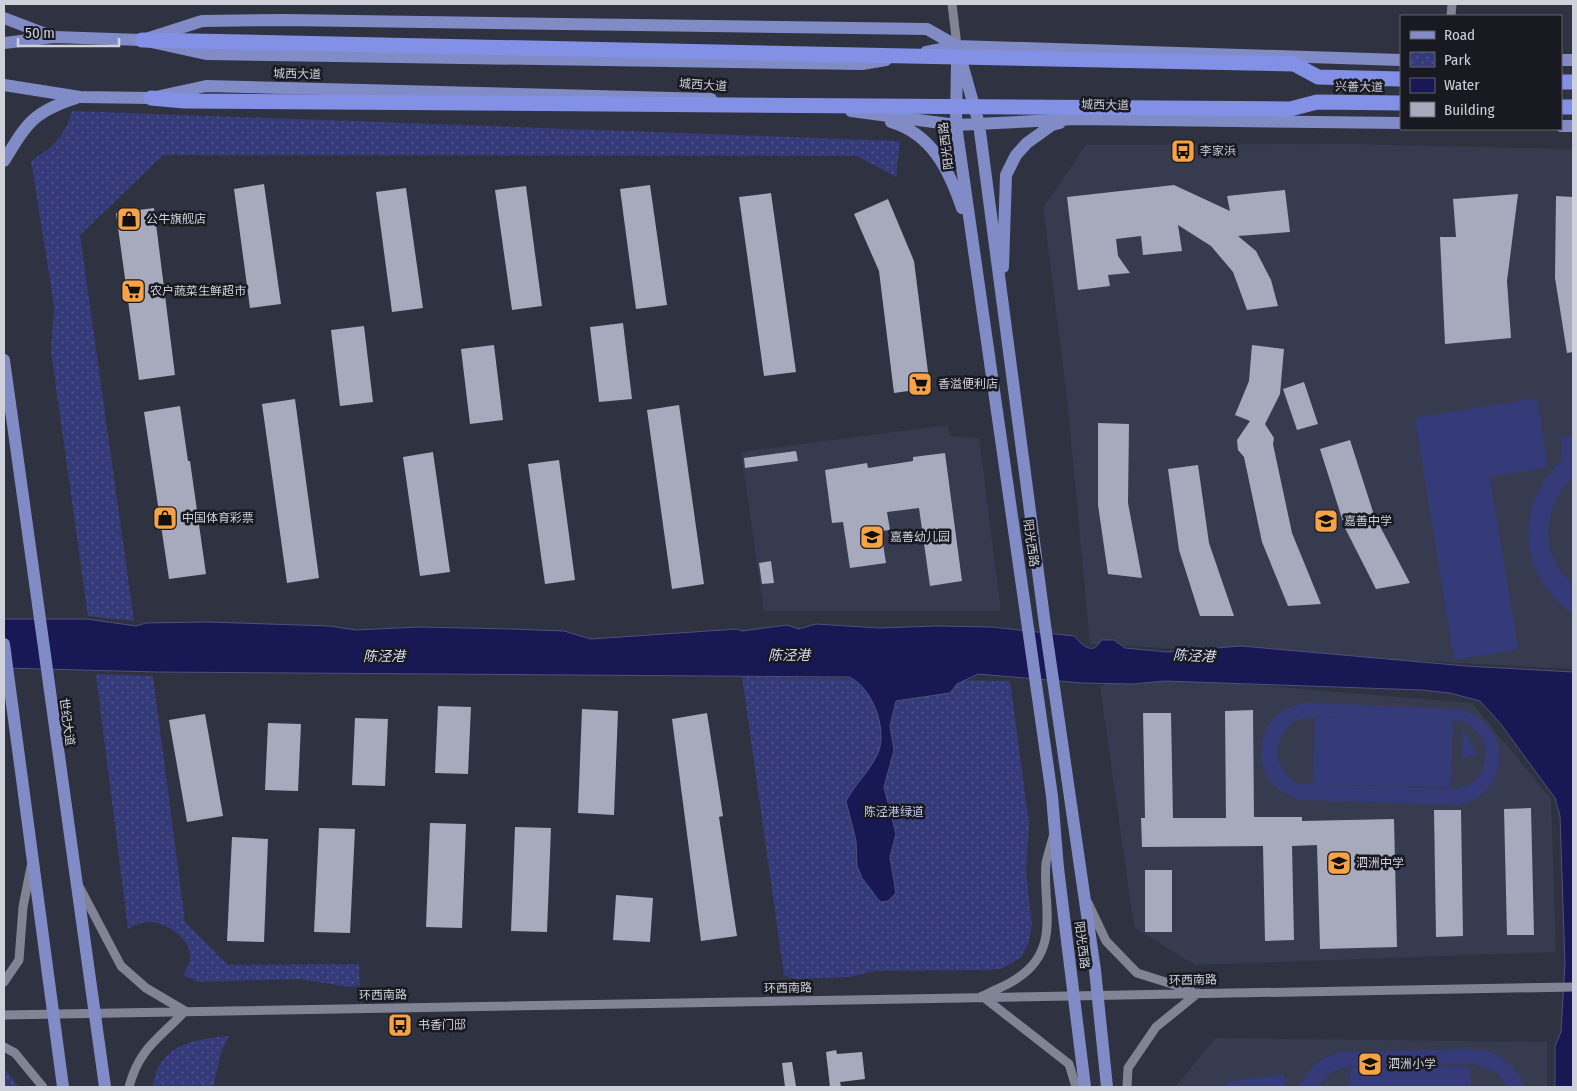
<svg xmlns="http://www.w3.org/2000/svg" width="1577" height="1091" font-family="'Fira Sans Condensed','Noto Sans SC',sans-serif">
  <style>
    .built { fill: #373b50 }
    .green { fill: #353b79; fill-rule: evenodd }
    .park { fill: url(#park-dots) }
    .water { fill: #181854; stroke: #4f507c }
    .building { fill: #a6aabc }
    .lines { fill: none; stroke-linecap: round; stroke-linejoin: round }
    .minor { stroke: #808495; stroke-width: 9 }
    .major { stroke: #818bc6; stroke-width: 12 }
    .highway { stroke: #8290e6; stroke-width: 15 }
    .labels { text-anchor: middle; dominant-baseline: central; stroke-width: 5; stroke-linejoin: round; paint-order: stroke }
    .street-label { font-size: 12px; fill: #cfd1da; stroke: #191a21 }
    .poi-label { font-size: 12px; fill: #cfd1da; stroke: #191a21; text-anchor: start }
    .park-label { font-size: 12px; fill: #c2caf1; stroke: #191a21 }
    .water-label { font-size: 14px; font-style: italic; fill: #d8ddf0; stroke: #191a21 }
  </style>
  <defs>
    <pattern id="park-dots" width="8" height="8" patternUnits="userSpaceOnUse" patternTransform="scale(1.25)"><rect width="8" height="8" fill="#353b79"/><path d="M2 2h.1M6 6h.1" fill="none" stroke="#51568b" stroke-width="1.8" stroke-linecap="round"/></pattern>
  </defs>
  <rect width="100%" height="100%" fill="#2f3240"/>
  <path class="built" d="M1346 144 1573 149V669L1090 644 1067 398 1043 208 1086 145Z
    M948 425 950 436 979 438 1001 611H764L741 452Z
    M1133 675 1472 703 1551 799 1556 952 1195 965 1134 927 1100 686Z
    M1216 1038 1547 1042V1087H1175Z"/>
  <path class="green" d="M1537 398 1548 467 1490 477 1518 649 1454 660 1415 418Z
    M1562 436 1573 437V478C1549 500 1540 536 1557 566 1560 573 1570 580 1573 587 1576 593 1573 607 1573 614 1518 575 1513 507 1562 460Z
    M1310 703 1453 709C1512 714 1516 793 1458 805L1305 800C1243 792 1248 705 1310 703ZM1312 717 1355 718H1315L1313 784 1451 787 1453 720C1494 723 1497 782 1457 789L1300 784C1264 769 1274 718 1312 717Z
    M1463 729 1478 754 1462 758Z
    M1470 1049C1495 1049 1516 1064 1525 1087H1508L1496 1072 1474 1064 1349 1066 1331 1072 1317 1087H1299C1307 1069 1321 1057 1340 1052Z
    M1470 1066 1471 1087H1350V1068Z
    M1284 1074 1286 1087H1226V1082Z"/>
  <path class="park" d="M72 111 900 141 896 177 857 156 163 155 80 235 134 621 88 616 51 351 54 305 31 161C52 148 66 135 72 111Z
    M96 674 153 676 185 922 228 965 359 964 360 986 349 987 299 979 198 982 183 975C185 971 188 968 189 964 197 943 168 923 151 922 143 921 135 926 128 929Z
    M742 677 1010 681 1029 824 1026 871 1032 924 1029 943 1020 958 1001 969 982 970 875 971 850 977 793 979 784 975Z
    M229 1036 221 1053 213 1087H153C158 1044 195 1039 229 1036Z
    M4 1068 17 1085 18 1087H4Z"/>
  <path class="water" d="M4 619H87L136 626 146 623 208 622 329 626 356 630 419 627 511 629 564 631 591 639 737 629 742 631 787 625 799 629 816 624 879 628 936 626 992 627 1074 636C1083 646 1093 656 1101 640H1114L1125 648 1167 652 1241 646 1466 666 1573 672V1087H1555V1046L1561 1032 1565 964 1560 816 1555 798 1500 723 1480 701 1450 693 1422 690 1165 681 1133 684 1082 683 978 674 957 684 950 693 896 701 890 726 894 750 884 787 896 834 890 857 896 893 888 901 880 902 862 878 857 866 856 841 846 801C855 784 870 771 878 753 888 729 872 687 849 677L157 672 4 668Z"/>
  <path class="building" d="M264 184 281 304 250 308 234 189Z
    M650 185 667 305 636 309 620 189Z
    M1174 185 1230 211 1227 196 1285 190 1290 232 1238 236 1256 251 1271 280 1278 306 1247 310 1233 272 1211 246 1178 225 1182 251 1143 255 1141 236 1116 239 1118 256 1130 273 1108 275 1110 286 1078 290 1067 197Z
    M526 186 542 306 512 310 495 190Z
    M406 188 423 308 392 312 376 192Z
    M771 193 796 372 764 376 739 197Z
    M1518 194 1507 281 1511 338 1445 344 1440 237H1456L1453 199Z
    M1556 196 1573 197V352L1567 353 1555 278Z
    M888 199 914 261 930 388 894 393 879 271 854 214Z
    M154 208 175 375 139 380 116 213Z
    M623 323 632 399 599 402 590 327Z
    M364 326 373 402 340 406 331 330Z
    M494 345 503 420 470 424 461 349Z
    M1252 345 1284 349 1280 394 1265 424 1274 438 1273 444 1292 533 1321 604 1288 606 1262 542 1244 457 1238 450 1237 440 1250 421 1235 415 1249 381Z
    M1304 382 1318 424 1297 430 1283 389Z
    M295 399 319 578 287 583 262 404Z
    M679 405 704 584 672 589 647 410Z
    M180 406 188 461H190L206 574 169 579 144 412Z
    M1098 423 1129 424 1128 503 1142 578 1108 574 1098 505Z
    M1350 440 1374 515 1410 583 1376 589 1345 528 1320 449Z
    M796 451 798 461 745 468 744 458Z
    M433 452 450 572 420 576 403 457Z
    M945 453 962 581 930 586 919 508 887 512 890 530 881 531 886 563 850 568 843 522 832 523 825 470 867 463 868 468 913 461V457Z
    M559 460 575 580 545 584 528 464Z
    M1198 465 1209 543 1234 616H1200L1179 550 1168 469Z
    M771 561 774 583 762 584 759 563Z
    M438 706 471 707 468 774 435 773Z
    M582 709 618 711 614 815 578 813Z
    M1253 710 1254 817H1302V821L1394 819 1397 947 1320 949 1317 845 1292 846 1294 940 1265 941 1263 846 1142 847 1141 818H1145L1143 713H1171L1173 818H1226L1225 711Z
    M707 713 723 816 719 817 737 936 701 941 672 719Z
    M205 714 223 816 187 822 169 720Z
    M355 718 388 719 385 786 352 785Z
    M268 723 301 724 298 791 265 790Z
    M1531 808 1534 935H1507L1504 809Z
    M1434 810H1461L1463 936 1436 937Z
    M430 823 466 824 462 928 426 927Z
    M515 827 551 828 547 932 511 931Z
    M319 828 355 829 350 933 314 932Z
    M232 837 268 839 264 942 227 941Z
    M1145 870H1172V932H1145Z
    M616 895 653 898 650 942 613 940Z
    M836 1050 837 1054 862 1052 865 1079 840 1082 841 1087H830L826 1052Z
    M792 1062 796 1086 785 1087 782 1063Z"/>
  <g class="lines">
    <path class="minor" d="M952 4 957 46
      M1451 16 1452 4
      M80 888 121 966 146 988 185 1011
      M1088 903 1106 941 1137 973 1191 990
      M4 982 19 960 23 907 31 867
      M985 995C996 989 1009 985 1019 977 1062 948 1042 903 1046 863 1048 854 1051 845 1053 837
      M982 996 1069 1064 1076 1087
      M4 1015 1573 987
      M4 1047 15 1053 43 1087
      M129 1087C139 1048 159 1039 185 1011
      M1127 1087 1128 1068 1156 1027 1198 993"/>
    <path class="major" d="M4 18 51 36
      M149 38 202 21 285 20 927 29 957 46
      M4 43 54 37 142 40 206 54 862 64 886 60
      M958 49 979 124 1045 625 1095 970 1107 1087
      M926 52 957 46 1401 60
      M1561 60H1573
      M957 61 956 125 1052 796 1058 868 1085 1087
      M4 85 80 97 151 98 206 86 711 99
      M851 111 956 125 1076 119 1401 123
      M891 122C932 134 949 170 962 208
      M1561 126H1573
      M4 161C27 123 33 112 76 98
      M1003 267 1006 175 1016 155 1027 143 1052 125 1060 123
      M4 360 105 1087
      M4 644 63 1087"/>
    <path class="highway" d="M142 40 1294 64 1318 77 1401 79
      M1561 82H1573
      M151 98 184 101 1290 109 1317 102 1401 103
      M1561 107H1573"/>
  </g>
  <defs>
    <g id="bus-square" transform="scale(1.25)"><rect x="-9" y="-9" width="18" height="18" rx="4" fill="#f5a345" stroke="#191a21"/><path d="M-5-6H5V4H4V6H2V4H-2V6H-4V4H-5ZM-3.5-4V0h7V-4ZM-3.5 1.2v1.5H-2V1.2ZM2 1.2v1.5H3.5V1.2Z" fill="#111"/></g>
    <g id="shop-square" transform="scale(1.25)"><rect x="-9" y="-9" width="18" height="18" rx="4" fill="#f5a345" stroke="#191a21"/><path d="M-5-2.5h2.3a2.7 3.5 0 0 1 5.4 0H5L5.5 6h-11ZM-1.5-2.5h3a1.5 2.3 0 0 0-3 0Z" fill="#111"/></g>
    <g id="supermarket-square" transform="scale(1.25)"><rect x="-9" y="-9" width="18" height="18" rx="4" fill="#f5a345" stroke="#191a21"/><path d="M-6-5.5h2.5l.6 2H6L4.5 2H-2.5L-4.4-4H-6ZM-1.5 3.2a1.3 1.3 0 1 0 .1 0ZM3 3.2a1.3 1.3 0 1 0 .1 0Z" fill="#111"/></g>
    <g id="school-square" transform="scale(1.25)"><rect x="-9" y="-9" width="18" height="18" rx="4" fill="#f5a345" stroke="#191a21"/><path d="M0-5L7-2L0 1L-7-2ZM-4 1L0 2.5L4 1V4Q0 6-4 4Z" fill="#111"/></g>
  </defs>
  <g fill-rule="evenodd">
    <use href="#bus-square" x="1183" y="151"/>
    <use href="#shop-square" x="129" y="219"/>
    <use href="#supermarket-square" x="133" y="291"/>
    <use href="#supermarket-square" x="920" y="384"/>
    <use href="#shop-square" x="165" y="518"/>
    <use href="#school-square" x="1326" y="521"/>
    <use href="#school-square" x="872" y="537"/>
    <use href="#school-square" x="1339" y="863"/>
    <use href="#bus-square" x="400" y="1025"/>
    <use href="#school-square" x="1370" y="1064"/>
  </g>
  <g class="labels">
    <g class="street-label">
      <text transform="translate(297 74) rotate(1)">城西大道</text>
      <text transform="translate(703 85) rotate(4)">城西大道</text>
      <text transform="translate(1359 87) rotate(1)">兴善大道</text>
      <text transform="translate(1105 105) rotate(1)">城西大道</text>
      <text transform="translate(946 146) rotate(-97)">阳光西路</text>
      <text transform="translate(1031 543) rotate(82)">阳光西路</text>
      <text transform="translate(67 722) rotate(82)">世纪大道</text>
      <text transform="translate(1082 945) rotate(83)">阳光西路</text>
      <text transform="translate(1193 980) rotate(-1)">环西南路</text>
      <text transform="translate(788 988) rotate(-1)">环西南路</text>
      <text transform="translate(383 995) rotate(-1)">环西南路</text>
    </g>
    <g class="poi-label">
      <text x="1200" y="151">李家浜</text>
      <text x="146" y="219">公牛旗舰店</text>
      <text x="150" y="291">农户蔬菜生鲜超市</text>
      <text x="938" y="384">香溢便利店</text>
      <text x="182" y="518">中国体育彩票</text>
      <text x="1344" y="521">嘉善中学</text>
      <text x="890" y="537">嘉善幼儿园</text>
      <text x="1356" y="863">泗洲中学</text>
      <text x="418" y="1025">书香门邸</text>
      <text x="1388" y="1064">泗洲小学</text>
    </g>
    <g class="park-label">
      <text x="894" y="812">陈泾港绿道</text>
    </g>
    <g class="water-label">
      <text x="789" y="655">陈泾港</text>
      <text x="384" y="656">陈泾港</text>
      <text transform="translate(1194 656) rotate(3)">陈泾港</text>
    </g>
  </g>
  <rect width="1577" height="1091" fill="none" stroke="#cfd1da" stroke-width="10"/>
  <rect x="1400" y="15" width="162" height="115" fill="#191a21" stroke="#62636b"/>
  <rect x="1410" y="31" width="25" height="8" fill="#818bc6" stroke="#62636b"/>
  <text x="1444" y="40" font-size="15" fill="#cfd1da">Road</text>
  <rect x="1410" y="52" width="25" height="15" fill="url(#park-dots)" stroke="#62636b"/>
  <text x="1444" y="65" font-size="15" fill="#cfd1da">Park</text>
  <rect x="1410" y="78" width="25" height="15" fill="#181854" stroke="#62636b"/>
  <text x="1444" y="90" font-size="15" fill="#cfd1da">Water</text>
  <rect x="1410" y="102" width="25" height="15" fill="#a6aabc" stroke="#62636b"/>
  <text x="1444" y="115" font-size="15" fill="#cfd1da">Building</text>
  <path d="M18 38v8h101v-8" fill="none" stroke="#cfd1da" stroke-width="2.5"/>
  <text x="25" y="38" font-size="15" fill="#cfd1da" stroke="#191a21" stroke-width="4" paint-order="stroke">50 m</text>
</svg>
